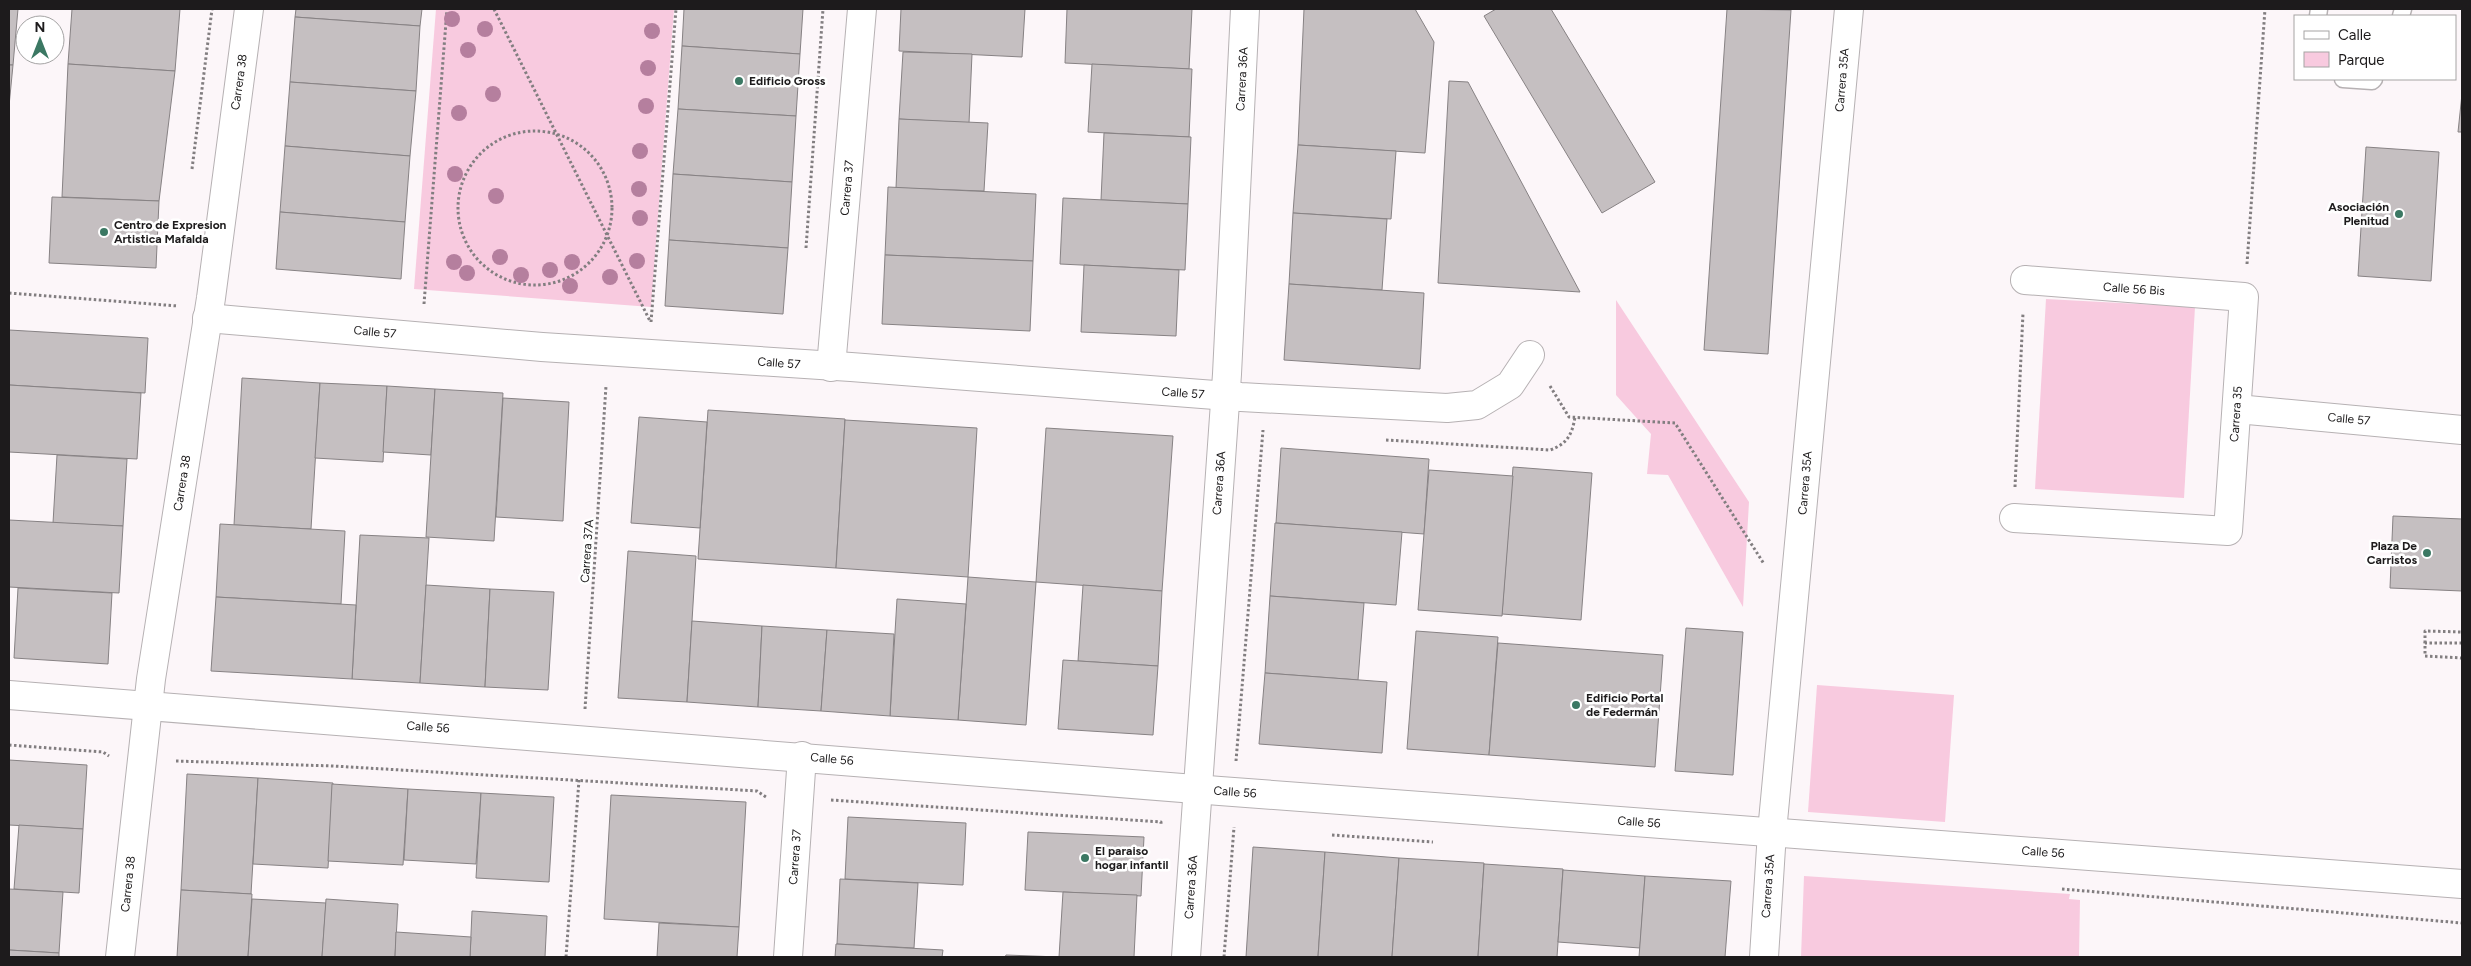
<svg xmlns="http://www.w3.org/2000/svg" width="2471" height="966" viewBox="0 0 2471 966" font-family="Figtree,sans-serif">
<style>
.green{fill:#f8cadf}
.building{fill:#c5bfc1;stroke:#878284}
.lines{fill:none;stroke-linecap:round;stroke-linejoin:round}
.lane-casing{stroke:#b6b1b3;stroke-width:19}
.street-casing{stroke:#b6b1b3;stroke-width:30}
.path{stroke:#827e80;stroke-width:3;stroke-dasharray:2.5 2.5;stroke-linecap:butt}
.lane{stroke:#fff;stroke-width:16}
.street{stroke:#fff;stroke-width:28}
.tree{fill:#b57f9e}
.poi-dot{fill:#3b7863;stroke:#fff;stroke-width:2}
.labels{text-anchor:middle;stroke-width:5;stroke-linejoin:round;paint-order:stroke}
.street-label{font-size:12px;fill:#1d1b1c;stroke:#fff}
.poi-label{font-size:12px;font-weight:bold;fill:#1d1b1c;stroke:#fff;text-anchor:start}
</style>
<rect width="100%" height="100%" fill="#fcf6f9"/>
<g class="green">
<path d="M436,9h238l-23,298 -237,-18z"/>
<path d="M2046,299l149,8 -11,191 -149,-9z"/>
<path d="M1616,300l133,202 -6,105 -75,-132 -21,-1 4,-40 -35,-39z"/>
<path d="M1817,685l137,10 -9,127 -137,-10z"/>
<path d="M1804,876l266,18 -1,5 11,1 -1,57h-278z"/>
</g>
<g class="building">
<path d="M9,9h9l-5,56h-4z"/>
<path d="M72,9h108l-5,62 -107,-7z"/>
<path d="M296,9h126l-2,17 -125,-9z"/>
<path d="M684,9h119l-3,45 -118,-8z"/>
<path d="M901,9h124l-3,48 -123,-6z"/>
<path d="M1067,9h125l-3,60 -124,-6z"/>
<path d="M1304,9h111l19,33 -9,111 -127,-8z"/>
<path d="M1496,9h55l104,173 -53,31 -118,-197z"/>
<path d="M1727,9l64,1 -23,344 -64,-4z"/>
<path d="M295,17l125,9 -4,65 -126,-9z"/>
<path d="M682,46l118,8 -4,62 -118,-7z"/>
<path d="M903,52l69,2 -3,69 -70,-4z"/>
<path d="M68,64l107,7 -16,130 -97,-4z"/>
<path d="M1092,64l100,5 -3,68 -101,-5z"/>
<path d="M9,65h4l-4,41z"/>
<path d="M1449,81l19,1 112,210 -142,-9z"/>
<path d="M290,82l126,9 -6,65 -125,-10z"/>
<path d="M2462,94v38h-4z"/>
<path d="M678,109l118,7 -4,66 -119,-8z"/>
<path d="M899,119l89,4 -4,68 -88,-3z"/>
<path d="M1104,133l87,4 -3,67 -87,-4z"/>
<path d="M1298,145l98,6 -5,68 -98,-6z"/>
<path d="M285,146l125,10 -5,66 -125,-10z"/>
<path d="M2366,147l73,5 -8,129 -73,-5z"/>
<path d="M673,174l119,8 -4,66 -119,-8z"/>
<path d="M888,187l148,7 -3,67 -148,-6z"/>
<path d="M52,197l107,4 -3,67 -107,-5z"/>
<path d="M1063,198l125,6 -3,66 -125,-6z"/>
<path d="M280,212l125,10 -4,57 -125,-10z"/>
<path d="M1293,213l94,6 -5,71 -93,-6z"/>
<path d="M669,240l119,8 -5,66 -118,-8z"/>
<path d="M885,255l148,6 -3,70 -148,-7z"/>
<path d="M1084,265l95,5 -3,66 -95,-4z"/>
<path d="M1289,284l135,9 -4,76 -136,-9z"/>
<path d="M9,330l139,8 -3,55 -136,-8z"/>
<path d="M242,378l78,5 -9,146 -77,-4z"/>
<path d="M320,383l67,3 -4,76 -68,-4z"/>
<path d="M9,385l132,8 -4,66 -128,-7z"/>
<path d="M387,386l48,3 -4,66 -48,-3z"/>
<path d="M435,389l68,4 -9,148 -68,-4z"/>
<path d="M503,398l66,4 -6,119 -67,-4z"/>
<path d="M708,410l137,9 -9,149 -138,-9z"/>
<path d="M639,417l68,5 -7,106 -69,-5z"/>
<path d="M845,420l132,8 -9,149 -132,-9z"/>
<path d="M1046,428l127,8 -11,155 -126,-9z"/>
<path d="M1281,448l148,11 -5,75 -148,-11z"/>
<path d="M57,455l70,4 -4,67 -70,-3z"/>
<path d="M1513,467l79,6 -11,147 -79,-6z"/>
<path d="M1429,470l84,6 -11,140 -84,-6z"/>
<path d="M2393,516l69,3v72l-72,-3z"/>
<path d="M9,520l114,6 -4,67 -110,-6z"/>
<path d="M1275,523l127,9 -6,73 -126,-9z"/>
<path d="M220,524l125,7 -4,73 -125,-7z"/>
<path d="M360,535l69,3 -9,145 -68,-4z"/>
<path d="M628,551l68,5 -9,146 -69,-4z"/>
<path d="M968,577l68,5 -10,143 -68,-5z"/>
<path d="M426,585l64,4 -5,98 -65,-4z"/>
<path d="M1083,585l79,6 -4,75 -80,-5z"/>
<path d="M18,588l94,5 -4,71 -94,-6z"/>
<path d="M490,589l64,3 -6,98 -63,-3z"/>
<path d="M1270,596l94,7 -6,77 -93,-7z"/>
<path d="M216,597l140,8 -4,74 -141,-8z"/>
<path d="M897,599l69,5 -8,116 -68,-4z"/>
<path d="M692,621l70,5 -4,81 -71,-5z"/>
<path d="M762,626l65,4 -6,81 -63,-4z"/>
<path d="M1686,628l57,4 -10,143 -58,-4z"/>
<path d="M827,630l67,4 -4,82 -69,-5z"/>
<path d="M1416,631l82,6 -9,118 -82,-6z"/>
<path d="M1498,643l165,12 -8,112 -166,-12z"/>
<path d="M1063,660l95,6 -5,69 -95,-6z"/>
<path d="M1265,673l122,9 -5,71 -123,-9z"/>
<path d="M9,760l78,5 -4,64 -74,-4z"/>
<path d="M187,774l71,4 -7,116 -70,-4z"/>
<path d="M258,778l75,5 -5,85 -75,-4z"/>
<path d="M332,784l76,5 -5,76 -75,-4z"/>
<path d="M408,789l73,4 -5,71 -72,-4z"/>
<path d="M481,793l73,4 -5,85 -73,-4z"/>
<path d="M611,795l135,7 -7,125 -135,-8z"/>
<path d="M848,817l118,6 -3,62 -118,-6z"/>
<path d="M19,825l64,4 -4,64 -65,-4z"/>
<path d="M1028,832l116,5 -3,59 -116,-6z"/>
<path d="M1253,847l72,5 -7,105h-72z"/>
<path d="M1325,852l74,6 -7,99h-74z"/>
<path d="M1399,858l85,5 -6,94h-86z"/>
<path d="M1484,864l79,5 -6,88h-79z"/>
<path d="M1563,870l82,6 -5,72 -82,-6z"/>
<path d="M1645,876l86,5 -6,76h-86z"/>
<path d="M840,879l78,4 -4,65 -77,-4z"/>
<path d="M9,889l54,3 -4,61 -50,-3z"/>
<path d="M181,890l71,4 -4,63h-71z"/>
<path d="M1063,892l74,3 -3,62h-75z"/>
<path d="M252,899l74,4 -4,54h-74z"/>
<path d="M326,899l72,5 -3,53h-73z"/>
<path d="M472,911l75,5 -2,41h-75z"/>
<path d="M659,923l80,4 -2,30h-80z"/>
<path d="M396,932l75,5 -1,20h-75z"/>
<path d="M836,944l107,6 -1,7h-107z"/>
<path d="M9,950l50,3v4h-50z"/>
<path d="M1006,955l53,2h6h-60z"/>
</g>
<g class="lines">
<g class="lane-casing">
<g id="lane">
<path d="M2318,16l1,-7"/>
<path d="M2401,16l2,-7"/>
<path d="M2343,79l29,2 2,-2"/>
</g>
</g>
<g class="street-casing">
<g id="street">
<path d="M207,318l335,29 309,20 390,30 206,11 30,-3 33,-20 20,-30"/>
<path d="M831,367l31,-358"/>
<path d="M2237,409l225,21"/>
<path d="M2014,518l214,13 16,-234 -219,-17"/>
<path d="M9,695l1211,96 1242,93"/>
<path d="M120,957l31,-278 60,-381 38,-289"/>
<path d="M788,957l14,-201"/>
<path d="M1186,957l41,-583 18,-365"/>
<path d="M1764,957l8,-125 77,-823"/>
</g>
</g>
<g class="path">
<path d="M494,9l156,312"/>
<circle cx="535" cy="208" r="77"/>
<path d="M192,169l20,-160"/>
<path d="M806,248l17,-239"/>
<path d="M2247,264l18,-255"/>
<path d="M9,293l169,13"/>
<path d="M424,304l23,-295"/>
<path d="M651,322l25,-313"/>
<path d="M1550,386l19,31 106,6 89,141"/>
<path d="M1386,440l164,10c17,-6 22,-15 25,-33"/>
<path d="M2015,487l8,-174"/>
<path d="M2425,643v-12l37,1"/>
<path d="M2462,643h-37v13l37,2"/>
<path d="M585,709l21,-323"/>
<path d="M9,745l94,7 6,4"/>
<path d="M176,761l157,5 424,25 9,6"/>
<path d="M1236,761l27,-331"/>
<path d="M831,800l330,22v2"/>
<path d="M1332,835l101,7"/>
<path d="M2062,889l400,34"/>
<path d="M566,957l13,-177"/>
<path d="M1224,957l10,-130"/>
</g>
<use href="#lane" class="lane"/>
<use href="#street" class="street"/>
</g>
<g class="tree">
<circle cx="452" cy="19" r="8"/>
<circle cx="485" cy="29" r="8"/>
<circle cx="652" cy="31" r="8"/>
<circle cx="468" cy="50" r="8"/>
<circle cx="648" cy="68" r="8"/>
<circle cx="493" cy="94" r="8"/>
<circle cx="646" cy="106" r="8"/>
<circle cx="459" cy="113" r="8"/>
<circle cx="640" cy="151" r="8"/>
<circle cx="455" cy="174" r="8"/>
<circle cx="639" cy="189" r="8"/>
<circle cx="496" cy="196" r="8"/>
<circle cx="640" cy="218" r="8"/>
<circle cx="500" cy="257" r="8"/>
<circle cx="637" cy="261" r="8"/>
<circle cx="454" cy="262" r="8"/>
<circle cx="572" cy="262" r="8"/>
<circle cx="550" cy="270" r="8"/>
<circle cx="467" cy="273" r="8"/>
<circle cx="521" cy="275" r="8"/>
<circle cx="610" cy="277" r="8"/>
<circle cx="570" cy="286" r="8"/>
</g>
<g class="poi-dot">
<circle cx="739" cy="81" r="5"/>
<circle cx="2399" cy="214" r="5"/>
<circle cx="104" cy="232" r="5"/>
<circle cx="2427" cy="553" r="5"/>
<circle cx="1576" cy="705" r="5"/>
<circle cx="1085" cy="858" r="5"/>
</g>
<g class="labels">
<g class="street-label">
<text transform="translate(1242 79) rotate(-87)" y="4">Carrera 36A</text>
<text transform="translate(1842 80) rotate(-85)" y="4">Carrera 35A</text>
<text transform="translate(239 82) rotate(-82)" y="4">Carrera 38</text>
<text transform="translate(847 188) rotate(-85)" y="4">Carrera 37</text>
<text transform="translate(2134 289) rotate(4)" y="4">Calle 56 Bis</text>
<text transform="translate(375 332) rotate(5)" y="4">Calle 57</text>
<text transform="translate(779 363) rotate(4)" y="4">Calle 57</text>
<text transform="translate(1183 393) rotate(4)" y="4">Calle 57</text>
<text transform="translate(2236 414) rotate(-86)" y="4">Carrera 35</text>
<text transform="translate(2349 419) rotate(5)" y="4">Calle 57</text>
<text transform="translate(182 483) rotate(-81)" y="4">Carrera 38</text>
<text transform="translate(1219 483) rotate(-86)" y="4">Carrera 36A</text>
<text transform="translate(1805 483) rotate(-85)" y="4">Carrera 35A</text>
<text transform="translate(587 551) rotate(-86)" y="4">Carrera 37A</text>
<text transform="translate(428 727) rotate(4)" y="4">Calle 56</text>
<text transform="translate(832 759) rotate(5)" y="4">Calle 56</text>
<text transform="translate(1235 792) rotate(4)" y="4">Calle 56</text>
<text transform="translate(1639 822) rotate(4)" y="4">Calle 56</text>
<text transform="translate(2043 852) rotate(4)" y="4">Calle 56</text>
<text transform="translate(795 857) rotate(-86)" y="4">Carrera 37</text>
<text transform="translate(128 884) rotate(-84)" y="4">Carrera 38</text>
<text transform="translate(1768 886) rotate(-86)" y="4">Carrera 35A</text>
<text transform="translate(1191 887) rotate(-86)" y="4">Carrera 36A</text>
</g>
<g class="poi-label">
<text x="749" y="85">Edificio Gross</text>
<text x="2389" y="211" text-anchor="end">Asociación<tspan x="2389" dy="14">Plenitud</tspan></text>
<text x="114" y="229">Centro de Expresion<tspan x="114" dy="14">Artistica Mafalda</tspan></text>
<text x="2417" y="550" text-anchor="end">Plaza De<tspan x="2417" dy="14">Carristos</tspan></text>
<text x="1586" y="702">Edificio Portal<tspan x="1586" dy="14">de Federmán</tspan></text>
<text x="1095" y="855">El paraiso<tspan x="1095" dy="14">hogar infantil</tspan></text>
</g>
</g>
<rect width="2471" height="966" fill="none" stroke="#1d1b1c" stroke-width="20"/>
<rect x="2294" y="15" width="162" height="65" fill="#ffffff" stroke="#a5a4a4"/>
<rect x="2304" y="31" width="25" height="8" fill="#ffffff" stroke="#a5a4a4"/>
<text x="2338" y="40" font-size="15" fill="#1d1b1c">Calle</text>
<rect x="2304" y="52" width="25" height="15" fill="#f8cadf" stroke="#a5a4a4"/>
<text x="2338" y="65" font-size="15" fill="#1d1b1c">Parque</text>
<g transform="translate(40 40)"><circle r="24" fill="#ffffff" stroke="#a5a4a4"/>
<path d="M0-4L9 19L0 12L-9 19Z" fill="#3b7863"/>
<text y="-8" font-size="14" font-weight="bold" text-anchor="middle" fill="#1d1b1c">N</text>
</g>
</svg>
